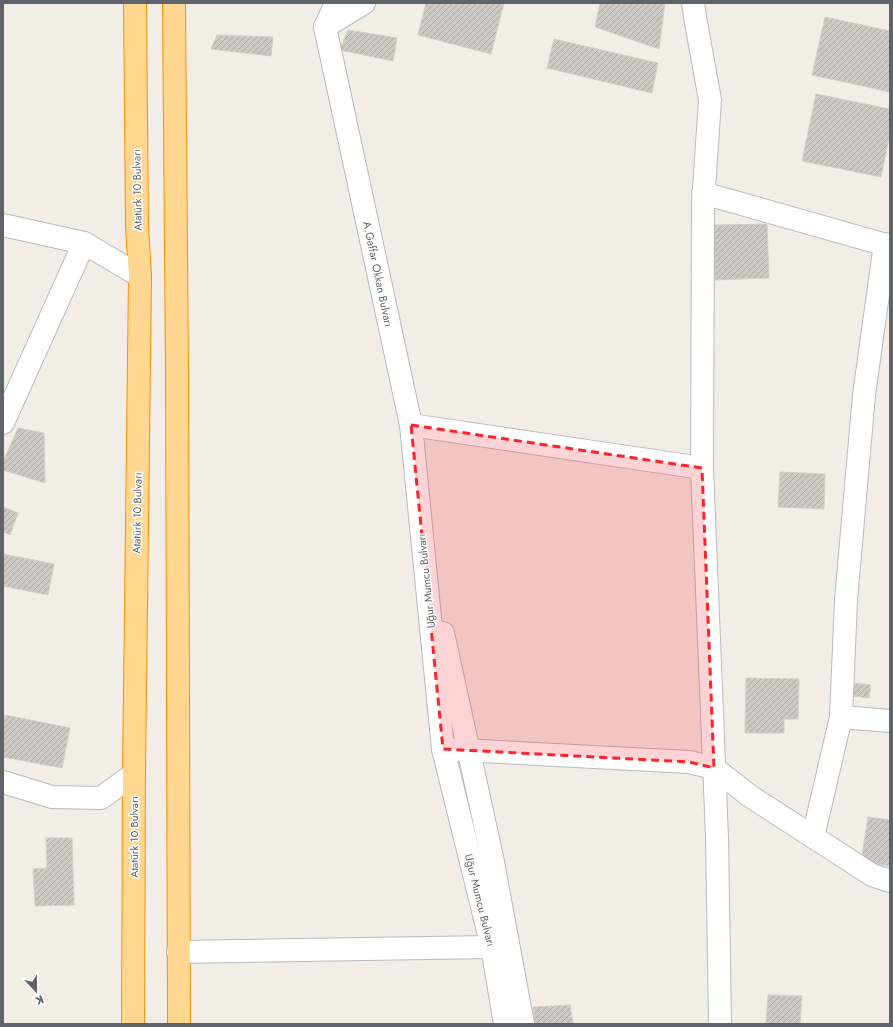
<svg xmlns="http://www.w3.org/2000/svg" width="893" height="1027" viewBox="0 0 893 1027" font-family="Jost,sans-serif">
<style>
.building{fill:url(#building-hatch);stroke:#d7cfc4}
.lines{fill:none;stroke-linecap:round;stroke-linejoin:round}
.street-casing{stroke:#b7bbbf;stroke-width:24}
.secondary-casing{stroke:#b5bbc0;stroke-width:24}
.highway-casing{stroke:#f99000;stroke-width:24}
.street{stroke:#fff;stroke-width:22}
.secondary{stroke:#fff;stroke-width:22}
.highway{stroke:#ffd791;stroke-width:22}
.marked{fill:#fb242b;fill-opacity:0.2;stroke:#fb242b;stroke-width:3;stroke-dasharray:8 5;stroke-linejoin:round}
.labels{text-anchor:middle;stroke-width:3;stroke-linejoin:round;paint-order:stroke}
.street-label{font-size:11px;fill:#5e6469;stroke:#fff}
</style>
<defs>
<pattern id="building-hatch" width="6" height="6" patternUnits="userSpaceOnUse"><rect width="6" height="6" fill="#cdc9c4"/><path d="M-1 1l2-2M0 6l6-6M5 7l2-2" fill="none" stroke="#aaa7a3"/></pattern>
</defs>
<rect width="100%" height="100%" fill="#f2eee7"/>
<g class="building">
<path d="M426,3h78l-13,51 -73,-19z"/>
<path d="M600,3h65l-6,46 -64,-22z"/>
<path d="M825,17l65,14v61l-78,-17z"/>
<path d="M348,30l49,8 -4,23 -53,-11z"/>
<path d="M217,35l56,2 -2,19 -60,-7z"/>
<path d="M554,39l104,24 -6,30 -105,-25z"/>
<path d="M816,94l74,15v24l-9,44 -79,-16z"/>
<path d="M767,224l2,54 -54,2 -1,-55z"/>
<path d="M18,428l26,5 1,50 -42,-13v-8z"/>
<path d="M780,472l45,2 -1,35 -46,-2z"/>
<path d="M3,507l15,6 -8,22 -7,-3z"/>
<path d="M3,554l51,10 -6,31 -45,-9z"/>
<path d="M746,678l53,1 -1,40h-14v14h-39z"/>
<path d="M855,683l16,2 -2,13 -16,-2z"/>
<path d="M5,715l65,13 -8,40 -59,-11v-30z"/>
<path d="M868,817l22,3v46l-29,-4z"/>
<path d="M46,838h26l2,67 -39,1 -2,-37 14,-1z"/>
<path d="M768,995l34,1 -2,28h-34z"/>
<path d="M570,1005l3,19h-38l-2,-17z"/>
</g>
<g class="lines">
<g class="street-casing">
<g id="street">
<path d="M693,3l2,14 15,83 -7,103 -1,265 15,369 3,187"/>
<path d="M703,193l187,53"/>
<path d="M3,225l81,18 56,33"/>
<path d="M3,423l81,-180"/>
<path d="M411,425l291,43"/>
<path d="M841,717l49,4"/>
<path d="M443,749l246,13 25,6 36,28 122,79 18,6"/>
<path d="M3,782l49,15 49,1 33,-24"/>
<path d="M813,837l28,-120 5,-117 18,-205 21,-151"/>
<path d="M178,952l314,-5"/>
</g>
</g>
<g class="secondary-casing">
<g id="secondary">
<path d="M336,3l-11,24 86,398 32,324 49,198 13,77"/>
<path d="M325,27l39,-24"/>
<path d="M443,633l49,224 31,167"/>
</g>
</g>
<g class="highway-casing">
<g id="highway">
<path d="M174,3l3,368 2,653"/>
<path d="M133,1024l1,-250 6,-498 -3,-50 -2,-223"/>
</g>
</g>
<use href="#street" class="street"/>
<use href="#secondary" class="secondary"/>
<use href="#highway" class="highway"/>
</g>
<path class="marked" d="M411,425l291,43 12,300 -25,-6 -246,-13z"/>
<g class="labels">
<g class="street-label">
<text transform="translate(137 190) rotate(-91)" y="4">Atatürk 10 Bulvarı</text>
<text transform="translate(378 274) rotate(78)" y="4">A.Gaffar Okkan Bulvarı</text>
<text transform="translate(137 513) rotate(-89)" y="4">Atatürk 10 Bulvarı</text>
<text transform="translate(426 581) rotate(-96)" y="4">Uğur Mumcu Bulvarı</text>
<text transform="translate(134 837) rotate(-90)" y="4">Atatürk 10 Bulvarı</text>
<text transform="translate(480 900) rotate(76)" y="4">Uğur Mumcu Bulvarı</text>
</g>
</g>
<rect width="893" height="1027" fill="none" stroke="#5e6469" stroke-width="8"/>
<g transform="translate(36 991) rotate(158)" stroke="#ffffff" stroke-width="3" paint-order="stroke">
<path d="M0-3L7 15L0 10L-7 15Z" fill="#5e6469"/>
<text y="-6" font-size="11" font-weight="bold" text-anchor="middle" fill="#5e6469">K</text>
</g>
</svg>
